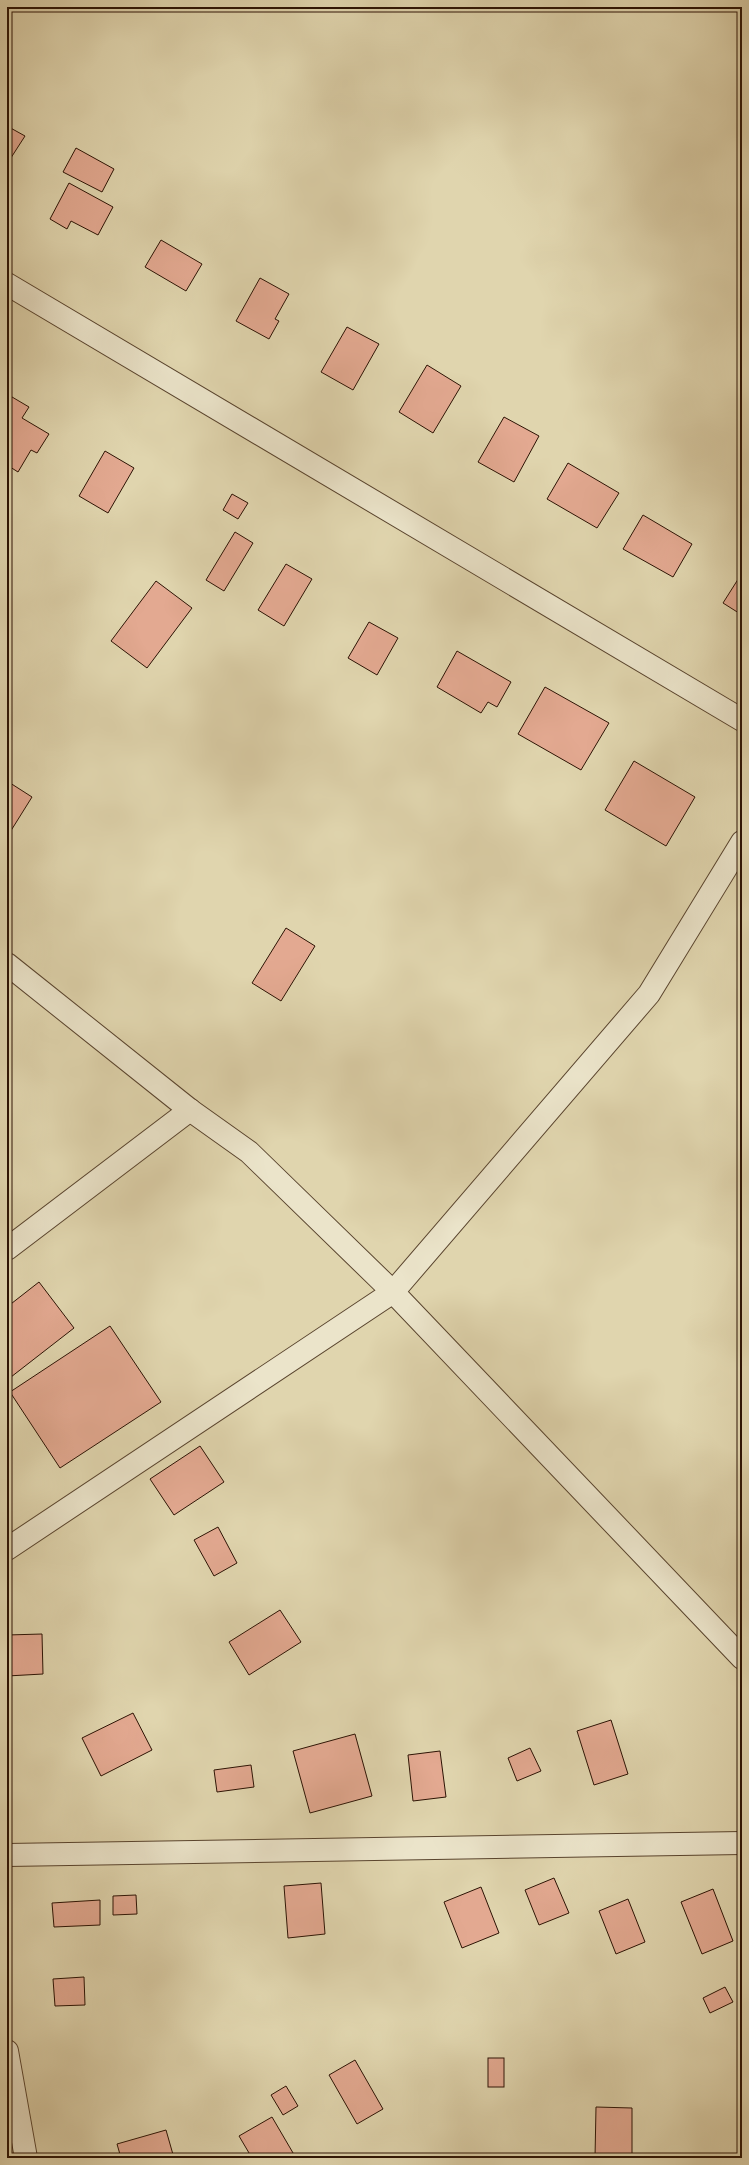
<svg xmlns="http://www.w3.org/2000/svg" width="749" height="2165" viewBox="0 0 749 2165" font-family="'Old Standard TT',serif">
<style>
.building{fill:#e3a991;stroke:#2c1304}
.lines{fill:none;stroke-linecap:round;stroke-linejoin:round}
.minor-casing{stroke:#59442e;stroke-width:24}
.minor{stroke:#ebe4ca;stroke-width:22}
</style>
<rect width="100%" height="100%" fill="#e0d5ae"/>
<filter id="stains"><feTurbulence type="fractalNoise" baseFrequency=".005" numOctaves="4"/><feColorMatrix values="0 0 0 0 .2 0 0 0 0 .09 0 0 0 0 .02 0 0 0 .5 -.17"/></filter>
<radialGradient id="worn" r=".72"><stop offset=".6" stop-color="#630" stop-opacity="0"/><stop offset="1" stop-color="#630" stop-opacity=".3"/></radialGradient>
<g class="building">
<path d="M7,126l18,10 -18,28z"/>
<path d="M76,148l38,21 -12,23 -39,-20z"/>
<path d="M69,183l44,24 -15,28 -27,-14 -4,8 -17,-10z"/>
<path d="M161,240l41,24 -16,27 -41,-24z"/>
<path d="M260,278l29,16 -14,25 4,2 -10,18 -33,-18z"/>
<path d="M347,327l32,17 -26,46 -32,-18z"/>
<path d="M427,365l34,21 -28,47 -34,-21z"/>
<path d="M7,394l22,13 -7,11 27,16 -12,19 -6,-3 -13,22 -11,-7z"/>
<path d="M504,417l35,19 -25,46 -36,-20z"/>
<path d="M105,451l29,17 -26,45 -29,-17z"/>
<path d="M568,463l51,30 -22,35 -50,-29z"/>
<path d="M232,494l16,9 -10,16 -15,-9z"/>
<path d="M643,515l49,29 -19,33 -50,-28z"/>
<path d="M235,532l18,11 -29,48 -18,-11z"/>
<path d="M286,564l26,15 -28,47 -26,-16z"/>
<path d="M742,573v42l-19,-12z"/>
<path d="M156,581l36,27 -45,60 -36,-27z"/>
<path d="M369,622l29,16 -21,37 -29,-17z"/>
<path d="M457,651l54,31 -14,25 -9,-5 -7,11 -44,-26z"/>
<path d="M545,687l64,36 -28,47 -63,-36z"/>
<path d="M634,761l61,36 -29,49 -61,-36z"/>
<path d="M7,781l25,16 -25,40z"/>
<path d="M286,928l29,18 -34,55 -29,-18z"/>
<path d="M39,1282l35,46 -63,49 -4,-5v-65z"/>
<path d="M110,1326l51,76 -101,66 -50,-76z"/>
<path d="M200,1446l24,36 -50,33 -24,-36z"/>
<path d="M218,1527l19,36 -23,13 -20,-36z"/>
<path d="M280,1610l21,32 -52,33 -20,-33z"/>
<path d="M42,1634l1,40 -36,2v-41z"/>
<path d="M133,1713l19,37 -51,26 -19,-38z"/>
<path d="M611,1720l17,54 -34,11 -17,-54z"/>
<path d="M355,1734l17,62 -62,17 -17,-62z"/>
<path d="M530,1748l11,23 -24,10 -9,-23z"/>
<path d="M440,1751l6,46 -33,4 -5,-46z"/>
<path d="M251,1765l3,22 -37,5 -3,-22z"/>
<path d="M554,1878l15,35 -30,12 -14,-35z"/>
<path d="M321,1883l4,51 -37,4 -4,-52z"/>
<path d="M481,1887l18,46 -37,15 -18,-46z"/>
<path d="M713,1889l20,52 -31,13 -21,-52z"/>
<path d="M136,1895l1,19 -24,1v-19z"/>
<path d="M628,1899l17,43 -29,12 -17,-43z"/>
<path d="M100,1900v25l-46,2 -2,-24z"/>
<path d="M84,1977l1,28 -30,1 -2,-27z"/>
<path d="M725,1987l8,15 -23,11 -7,-15z"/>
<rect x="488" y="2058" width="16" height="29"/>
<path d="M355,2060l28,49 -26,15 -28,-49z"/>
<path d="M286,2086l12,20 -15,9 -12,-20z"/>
<path d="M596,2107l36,1v50h-37z"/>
<path d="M272,2117l24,41h-44l-13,-22z"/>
<path d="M166,2130l8,28h-53l-4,-14z"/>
</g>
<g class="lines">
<g class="minor-casing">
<g id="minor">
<path d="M7,284l735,436"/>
<path d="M7,964l183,146 59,42 144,140 349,366"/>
<path d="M7,1249l183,-139"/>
<path d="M7,1549l386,-257 256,-298 93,-152"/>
<path d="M7,1855l735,-12"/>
<path d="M7,2051l19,107"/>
</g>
</g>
<use href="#minor" class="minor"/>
</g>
<rect width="749" height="2165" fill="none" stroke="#e0d5ae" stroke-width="24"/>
<rect x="8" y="8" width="733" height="2149" fill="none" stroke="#2c1304" stroke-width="2"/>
<rect x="12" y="12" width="725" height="2141" fill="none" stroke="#2c1304"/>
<rect width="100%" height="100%" filter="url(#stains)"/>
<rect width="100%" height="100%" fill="url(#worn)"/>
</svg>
